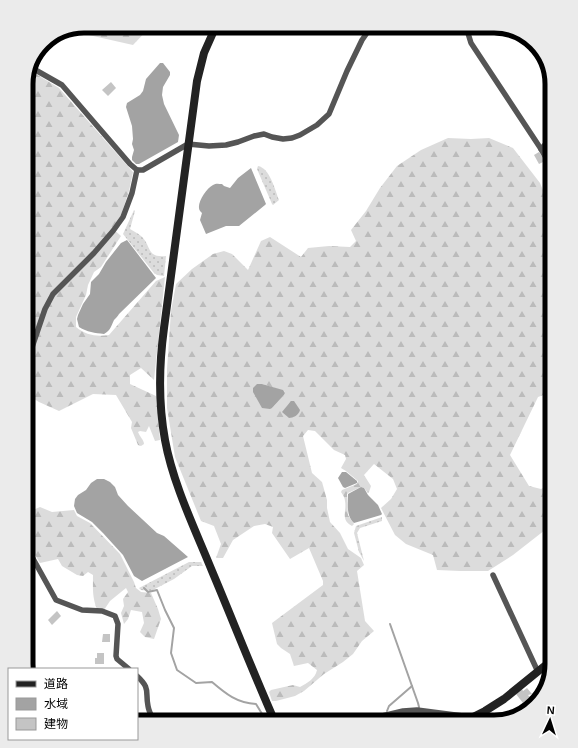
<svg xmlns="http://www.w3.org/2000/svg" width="578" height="748" viewBox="0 0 578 748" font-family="Arial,'Noto Sans JP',sans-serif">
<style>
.green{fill:url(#green-dots)}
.forest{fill:url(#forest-firs);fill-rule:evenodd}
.water{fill:#a3a3a3}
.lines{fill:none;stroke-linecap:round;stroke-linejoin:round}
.stream{stroke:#a3a3a3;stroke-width:2}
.building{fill:#c4c4c4}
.street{stroke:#555;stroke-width:5.5}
.secondary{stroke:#222;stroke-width:8}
.rim{fill:none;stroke:#000;stroke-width:5}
</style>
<defs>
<pattern id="green-dots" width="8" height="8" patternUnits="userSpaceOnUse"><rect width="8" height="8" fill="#dcdcdc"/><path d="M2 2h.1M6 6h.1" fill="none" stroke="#bbb" stroke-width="1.8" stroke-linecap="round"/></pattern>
<pattern id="forest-firs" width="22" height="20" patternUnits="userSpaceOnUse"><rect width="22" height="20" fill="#dcdcdc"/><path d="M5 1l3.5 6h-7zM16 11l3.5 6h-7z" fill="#bbb"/></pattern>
</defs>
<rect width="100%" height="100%" fill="#fff"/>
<g class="green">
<path d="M258,166c12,2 17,24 21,34l-6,5 -1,-1 -15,-35z"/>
<path d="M134,210l1,1 -5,18c3,2 8,4 11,7 11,10 5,22 25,20l-2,20 -7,-1 -3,-2 -31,-39z"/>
<path d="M382,517v4l-22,7 -3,5 7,28 -5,-9 -5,-19 2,-7z"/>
<path d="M189,562h12l2,4h-11l-18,13 -23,12 -10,-1 -2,-2z"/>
</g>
<g class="forest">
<path d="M84,26h67l-18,19 -62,-14z"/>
<path d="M31,71l28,17 74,84 -4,19 -8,24 -9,13 9,8 -20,31 -7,5 -6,13 -2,10 -10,22v10c10,8 20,10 33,8l47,-54 9,-4 -11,103 -13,-12 -11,7v9l26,12 4,44 -5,1 -6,-15 -3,6 -6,-1 -2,1c2,5 6,8 6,12l-3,2 -3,-1 -7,-17 1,-6 -16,-27 -23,-1 -34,17 -20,-9 -13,-8v-314z"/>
<path d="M448,138l23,1 18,-1 24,10 27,35 7,17 5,3v189l-14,5 -28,58 19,31 12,3 11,-6v39l-7,8 -32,25 -25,16h-28l-23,-1 -4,-15 -27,-11 -11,-9 -14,-27 10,-9 6,-10 -4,-10 -19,-15 -10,11 7,11 -2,6 -1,1 -4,-5 -3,-1 -13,6 -1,1 1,21 6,9 -2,2c-12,-6 -5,-15 -7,-25 0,-3 -2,-6 -4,-9l1,-2 15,-6 1,-3 -12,-10 -5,-3 5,-9 -1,-4 -11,-5 -19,-19 -7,-1 -5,6 9,37 10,9 5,18v8l3,14 10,11 8,16 13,9 3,7 -7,6 8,50 9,10 -12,10 -9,13 -10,8 -19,12 -20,17 -9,5 -19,5h-4l-3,-9 2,-2 22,-5 7,2c7,-4 15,-8 17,-17l-9,-7 -14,3 -4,-12 -9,-6 -4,-4 -5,-21 51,-38v-4l-14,-33 -19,11 -18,-26 1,-6 -8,-3 -11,2 -21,14 -10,18h-7l5,-14 -7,-18 -13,-5 -26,-64 -8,-49v-39l4,-58 5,-27 16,-15 21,-15 11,-3 8,3 16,16 13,-29 9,-4 31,20 7,-9 21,-2 21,1 6,-6 -5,-11 15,-19 14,-23 17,-22 24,-16zM262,384l22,7 1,2 -1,2 -12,13h-2z"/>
<path d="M40,507l12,5 22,-2 3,6 13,7 30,31 14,28 2,6 5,4 10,1 7,16 3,10 -7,20 -9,-2 -5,-5 4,-9 -2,-11 -11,-2 -3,9 -4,5 -3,-11 3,-7 -1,-7 5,-7 -2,-4 -16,13 -6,9 -7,-1c-5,-12 -4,-22 -4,-34l-5,-3 -5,4 -6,-1 -15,-9 -4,-7 -18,4 -11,-18 -3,-3v-31l7,-1z"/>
</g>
<g class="water">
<path d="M160,63h3l7,9v3l-7,12 -1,8 2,9 15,31 -1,7 -39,22h-3l-4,-4v-3l2,-7 -2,-6 1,-5 -1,-13 -6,-19 1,-4 13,-8 3,-4 3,-12z"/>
<path d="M251,168l15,36 -1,1 -26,21h-13l-20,8 -6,-14 2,-7c-2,-2 -3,-3 -3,-5 -1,-7 8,-20 14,-23 3,-2 6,-1 9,-1l2,2 6,2 8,-10z"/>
<path d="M127,240l29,38 -37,36c-1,2 -3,4 -5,6 -3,6 -3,10 -10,14 -9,-1 -17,-2 -25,-7l-2,-8 1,-4 5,-11 7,-10 1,-12 8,-8 7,-12 15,-19z"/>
<path d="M257,384h5l21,6 2,3 -1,2 -12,13 -2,1 -8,-1 -9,-16v-4z"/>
<path d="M291,401h3l6,9c-1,5 -7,8 -11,8l-7,-6z"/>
<path d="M342,472h4l11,9v2l-12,5 -2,-1 -5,-9z"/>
<path d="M97,479h7l6,3 5,5 3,8 10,11 29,27 7,3 24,21 -46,24 -8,-5 -11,-21 -20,-22 -11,-11 -15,-9 -3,-7 1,-7 3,-4 8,-5 5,-7z"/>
<path d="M361,487l3,1 4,7 10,10 4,9 -1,1 -27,8c-8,-7 -6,-19 -6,-29z"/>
</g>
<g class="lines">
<g class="stream">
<path d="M144,588l4,4 9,-2 8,20 9,18 -3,25 6,17 19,13 16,-1c14,12 25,21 44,22l11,18"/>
<path d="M390,624l28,79 1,4 -1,15"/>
<path d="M387,711l2,-5 23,-20"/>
<path d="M372,722l14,-4"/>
</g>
</g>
<g class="building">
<path d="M111,82l5,6 -8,8 -6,-6z"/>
<path d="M539,152l6,9 -6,3 -5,-9z"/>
<path d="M57,611l4,5 -9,9 -4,-5z"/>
<path d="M103,634h7v8h-8z"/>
<path d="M97,653h7v11h-9v-6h2z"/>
<path d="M527,688l5,6 -4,1 2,2 -7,6 -7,-9 6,-5 1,2z"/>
<path d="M407,717v5h-17v-3z"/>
</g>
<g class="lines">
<g class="street">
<path d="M465,26l2,4 4,13 70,106 11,19"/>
<path d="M32,68l30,17 68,79 7,6h6l45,-26 21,2 17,-1 12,-3 16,-6 10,-2 8,3 11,2 9,-1 8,-3 17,-10 12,-11 18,-43 15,-31 7,-10 6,-4"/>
<path d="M541,149l11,-12"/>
<path d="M26,362l3,-6 16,-47 8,-15 41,-41 19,-22 10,-14 9,-24 5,-23"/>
<path d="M26,546l30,54 26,10 20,1 13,5 3,8 -2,32 1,3 12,10"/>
<path d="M493,575l45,97"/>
<path d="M137,676c14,13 8,15 11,30 1,6 4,11 6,16"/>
<path d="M357,722l46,-11 14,-1 54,7"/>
</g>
<g class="secondary">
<path d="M216,26l-12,27 -7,28 -33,247c-5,37 -6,74 1,112 8,44 30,89 47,131 21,50 41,101 63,151"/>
<path d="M463,722l22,-11 19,-12 48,-39"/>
</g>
</g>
<path d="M0 0H578V748H0ZM84 33H494A51 51 0 0 1 545 84V664A51 51 0 0 1 494 715H84A51 51 0 0 1 33 664V84A51 51 0 0 1 84 33Z" fill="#ebebeb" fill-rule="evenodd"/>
<path class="rim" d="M84 33H494A51 51 0 0 1 545 84V664A51 51 0 0 1 494 715H84A51 51 0 0 1 33 664V84A51 51 0 0 1 84 33Z"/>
<rect x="8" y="668" width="130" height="72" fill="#ffffff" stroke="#999999"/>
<rect x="16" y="681" width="20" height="6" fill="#222222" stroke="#999999"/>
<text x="44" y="688" font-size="12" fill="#000000">道路</text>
<rect x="16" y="698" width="20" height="12" fill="#a3a3a3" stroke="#999999"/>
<text x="44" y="708" font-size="12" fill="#000000">水域</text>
<rect x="16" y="718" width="20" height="12" fill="#c4c4c4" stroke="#999999"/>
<text x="44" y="728" font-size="12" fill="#000000">建物</text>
<g transform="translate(550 720) rotate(4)" stroke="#ffffff" stroke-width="3" paint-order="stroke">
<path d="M0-3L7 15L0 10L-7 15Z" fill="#000000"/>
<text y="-6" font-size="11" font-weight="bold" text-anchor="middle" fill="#000000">N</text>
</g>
</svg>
